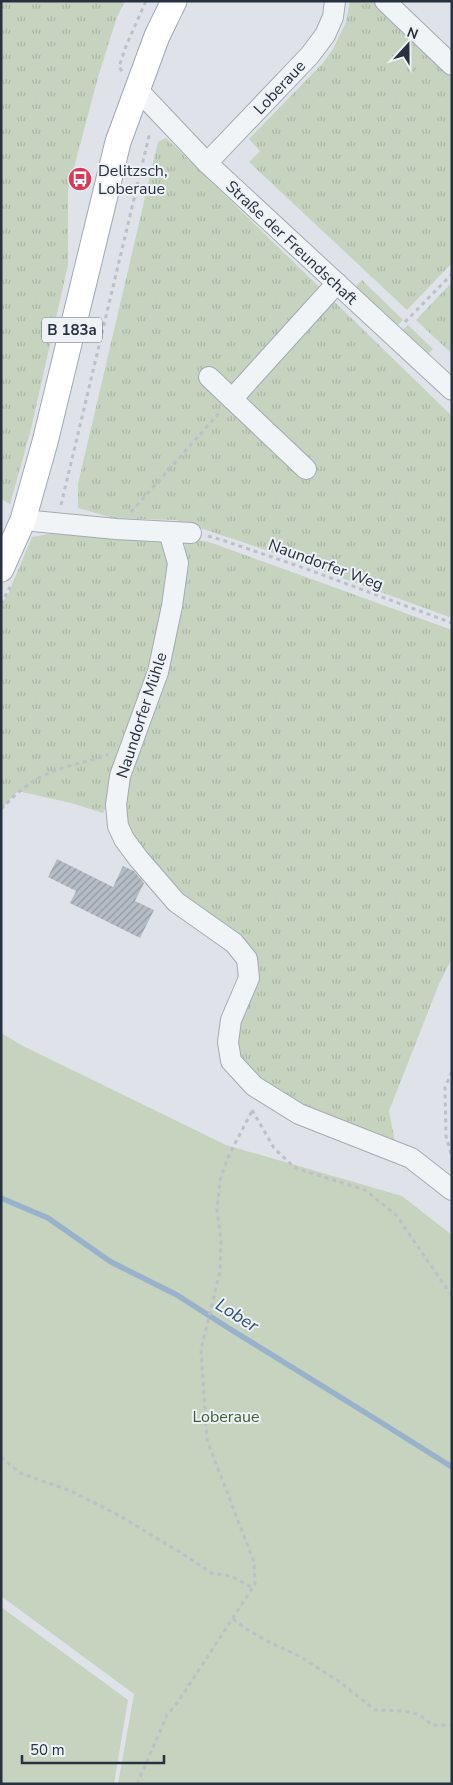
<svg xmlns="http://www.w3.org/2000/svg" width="453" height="1785" viewBox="0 0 453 1785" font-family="'Nunito Sans',sans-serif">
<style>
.grass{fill:url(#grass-tufts)}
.park{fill:#c5d3bf}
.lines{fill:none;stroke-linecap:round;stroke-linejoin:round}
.stream{stroke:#98b2cb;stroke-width:5.5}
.building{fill:url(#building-hatch)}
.minor-casing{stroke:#a4aab3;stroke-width:22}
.major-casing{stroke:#9da8b5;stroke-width:27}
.path{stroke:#bcc1c7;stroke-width:3;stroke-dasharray:4 4;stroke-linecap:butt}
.minor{stroke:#f1f4f7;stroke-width:20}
.major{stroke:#fff;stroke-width:25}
.labels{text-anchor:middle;stroke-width:4;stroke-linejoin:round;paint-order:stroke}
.shield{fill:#eef2f6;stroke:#636b77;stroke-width:1}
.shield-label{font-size:15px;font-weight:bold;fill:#273140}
.street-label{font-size:16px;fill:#273140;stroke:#eef2f6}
.poi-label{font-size:16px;fill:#273140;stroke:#eef2f6;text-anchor:start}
.park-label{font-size:16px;fill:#3d5d33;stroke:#eef2f6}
.water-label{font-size:18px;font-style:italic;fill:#2f5176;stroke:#eef2f6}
</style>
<defs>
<pattern id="grass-tufts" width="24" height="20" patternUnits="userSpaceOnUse" patternTransform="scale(1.25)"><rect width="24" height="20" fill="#c5d3bf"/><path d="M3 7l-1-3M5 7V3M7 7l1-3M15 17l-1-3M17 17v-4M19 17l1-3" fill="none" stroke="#a9b6a5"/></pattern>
<pattern id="building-hatch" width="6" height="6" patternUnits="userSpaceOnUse" patternTransform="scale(1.25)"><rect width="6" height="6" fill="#b6bcc6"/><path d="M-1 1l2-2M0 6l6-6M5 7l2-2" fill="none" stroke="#9499a2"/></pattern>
</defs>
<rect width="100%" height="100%" fill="#dfe3e9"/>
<g class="grass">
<path d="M1,1h124l-8,16 -19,60 -30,113v75l-38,168 -20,71 -9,-5z"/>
<path d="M350,1h31l71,69v193l-45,47 -158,-148 11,-11 -11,-12 74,-76 10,-14 13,-27z"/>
<path d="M166,138l286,278v202l-201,-73 -75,-25 -63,-2 -35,-10v-24l80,-342z"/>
<path d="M362,280l41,40 -8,8 -41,-40z"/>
<path d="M452,282v72l-36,-34z"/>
<path d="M408,325l25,24 -8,7 -25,-24z"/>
<path d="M116,529l53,3 15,45 1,-39 24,4 243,88v328l-13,26 -50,127 6,31 -97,-35 -43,-28 -21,-29 3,-31 17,-38 -126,-147 -8,-58 -17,37 -32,-10 -53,-12 -17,18v-205l7,-10 24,-57 22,-4z"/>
</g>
<g class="park">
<path d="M1,1033l22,13 203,99 176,51 50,39v549h-334l16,-90 -133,-98z"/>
<path d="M1,1607l127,93 -14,84h-113z"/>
</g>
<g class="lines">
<path class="stream" d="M1,1198l47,20 63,44 66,33 53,34 144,89 78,49"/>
</g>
<path class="building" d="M57,859l56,28 10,-21 11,5 10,12 -9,18 19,9 -14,28 -70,-35 6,-12 -28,-14z"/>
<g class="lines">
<g class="minor-casing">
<g id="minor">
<path d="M385,1l67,64"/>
<path d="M137,89l70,74 245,227"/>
<path d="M207,163l103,-108 15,-20 8,-18 2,-16"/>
<path d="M209,377l97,92"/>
<path d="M232,399l105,-116"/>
<path d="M23,520l93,9 75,4"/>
<path d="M169,532l9,31 -6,43 -14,66 -38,104 -4,29 2,21 6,13 14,19 38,44 58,41 13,16 2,19 -18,42 -3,22 3,19 23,25 45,28 112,44 41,32"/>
</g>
</g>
<g class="major-casing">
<path id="major" d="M1,569l22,-49 22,-78 73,-300 39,-106 17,-35"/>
</g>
<g class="path">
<path d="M122,71l-3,-4 7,-21 20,-45"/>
<path d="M405,322l47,-48"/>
<path d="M61,505l89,-373"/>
<path d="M131,512l89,-100"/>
<path d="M208,536l17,5 79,27 148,55"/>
<path d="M1,604l9,-17"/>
<path d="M1,809c11,-11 22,-22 36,-30 22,-13 48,-16 71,-24"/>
<path d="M452,1072l-7,15 1,49 6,21"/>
<path d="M252,1110l22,38 21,20 70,22 31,25 56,81"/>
<path d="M1,1457l19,16 51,18 49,25 63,38 28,19 20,3 22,12"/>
<path d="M233,1619l15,11 21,12 30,14 41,26 35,28 30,1 15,4 12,10h20"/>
<path d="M137,1784l30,-69 11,-13 77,-118 -1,-22 -47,-122 -6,-90 19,-79 1,-30 -4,-31 3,-30 8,-23 24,-46"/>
</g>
<use href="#minor" class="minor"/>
<use href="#major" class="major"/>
</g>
<defs>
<g id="bus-disc" transform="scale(1.25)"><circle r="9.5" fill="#d43d59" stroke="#eef2f6"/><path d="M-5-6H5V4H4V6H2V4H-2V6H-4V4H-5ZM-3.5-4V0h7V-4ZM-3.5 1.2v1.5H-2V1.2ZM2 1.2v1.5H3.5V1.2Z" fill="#fff"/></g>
</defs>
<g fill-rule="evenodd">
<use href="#bus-disc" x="80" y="179"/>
</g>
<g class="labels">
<rect class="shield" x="42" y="317.5" width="60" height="25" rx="4"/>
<g class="shield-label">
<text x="72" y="335">B 183a</text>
</g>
<g class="street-label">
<text transform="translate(279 87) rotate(-47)" y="6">Loberaue</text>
<text transform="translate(292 242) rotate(43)" y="6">Straße der Freundschaft</text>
<text transform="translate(326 564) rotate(20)" y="6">Naundorfer Weg</text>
<text transform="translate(141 715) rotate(-72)" y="6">Naundorfer Mühle</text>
</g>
<g class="poi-label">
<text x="98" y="176">Delitzsch,<tspan x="98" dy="18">Loberaue</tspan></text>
</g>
<g class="park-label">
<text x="226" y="1422">Loberaue</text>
</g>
<g class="water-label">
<text transform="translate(237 1315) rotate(32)" y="6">Lober</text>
</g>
</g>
<rect width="453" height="1785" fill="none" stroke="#273140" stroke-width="5"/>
<g transform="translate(408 45) rotate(21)" stroke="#eef2f6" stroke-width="4" paint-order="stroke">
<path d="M0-4L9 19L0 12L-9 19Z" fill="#273140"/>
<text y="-8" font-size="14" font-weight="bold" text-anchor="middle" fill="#273140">N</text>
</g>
<path d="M22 1755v8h142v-8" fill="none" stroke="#273140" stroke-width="2.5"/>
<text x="30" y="1755" font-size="15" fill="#273140" stroke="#eef2f6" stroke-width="4" paint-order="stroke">50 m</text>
</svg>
